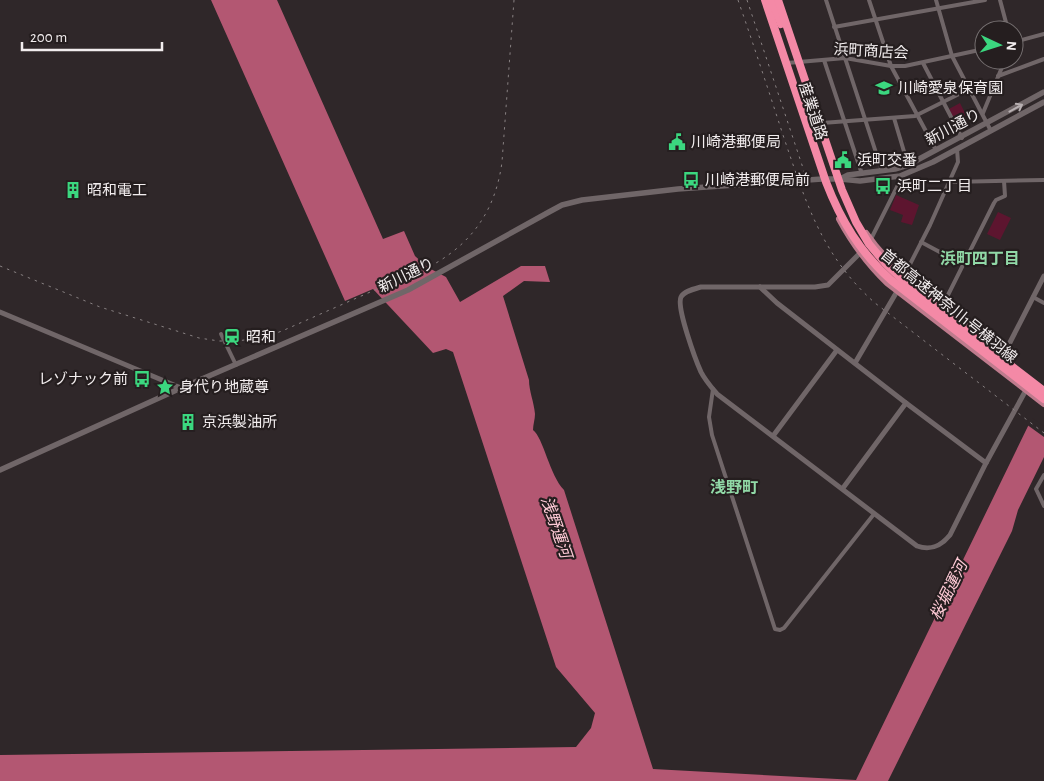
<svg xmlns="http://www.w3.org/2000/svg" width="1044" height="781" viewBox="0 0 1044 781" font-family="'Alegreya Sans','Noto Sans JP',sans-serif">
<style>
.green{fill:#5d152f}
.water{fill:#b35772}
.pier{fill:#2f2729}
.lines{fill:none;stroke-linecap:round;stroke-linejoin:round}
.minor{stroke:#706668;stroke-width:4}
.tertiary{stroke:#706668;stroke-width:5}
.secondary{stroke:#706668;stroke-width:5.5}
.primary{stroke:#bf7b8d;stroke-width:6}
.motorway{stroke:#f489a6;stroke-width:8}
.rail{stroke:#888182;stroke-width:1;stroke-dasharray:2.5 5;stroke-linecap:butt}
.oneway{stroke:#b8b0b2}
.labels{text-anchor:middle;stroke-width:4.5;stroke-linejoin:round;paint-order:stroke}
.street-label{font-size:15px;fill:#f2edee;stroke:#251e1f}
.poi-label{font-size:15px;fill:#f2edee;stroke:#251e1f;text-anchor:start}
.neighbourhood-label{font-size:16px;font-weight:bold;fill:#91d9a7;stroke:#251e1f}
.water-label{font-size:16px;font-style:italic;fill:#ffcbd7;stroke:#251e1f}
</style>
<rect width="100%" height="100%" fill="#2f2729"/>
<g class="green">
<path d="M960,103l6,12 -11,6 -6,-12z"/>
<path d="M896,195l23,10 -7,20 -11,-3 2,-7 -13,-5z"/>
<path d="M998,212l13,6 -11,22 -13,-6z"/>
</g>
<path class="water" d="M211,0h66l106,239 21,-8 11,25 12,11 19,10 14,25 61,-36h24l5,16 -26,-1 -21,15 26,84c0,11 5,22 6,34 0,5 -2,11 -2,16 10,7 17,46 31,60l89,279 203,11 175,-360 13,9v28l-26,53 -6,21 -124,250h-888v-26l576,-8 15,-19 4,-15 -39,-46 -103,-315 -7,-3 -13,4 -60,-64 -28,12z"/>
<path class="pier" d="M1029,418h3l12,8v11l-18,-13z"/>
<g class="lines">
<g class="minor">
<path d="M826,0l56,171"/>
<path d="M869,0l22,66 45,84"/>
<path d="M936,0l16,56 39,75"/>
<path d="M1000,0l8,30"/>
<path d="M834,27l151,-27"/>
<path d="M1014,42l30,-8"/>
<path d="M824,60l38,114"/>
<path d="M787,63l58,-5 46,8h14l79,-17"/>
<path d="M923,63l39,75"/>
<path d="M998,76l46,-17"/>
<path d="M983,113l22,-53"/>
<path d="M894,118l14,47"/>
<path d="M822,123l93,-7 54,-27"/>
<path d="M949,182l95,-2"/>
<path d="M871,239l28,-56 1,-7"/>
<path d="M921,242l43,23"/>
<path d="M904,276l26,-51 28,-63 -1,-13"/>
<path d="M1033,297l11,6"/>
<path d="M942,307l52,-104 2,-3 9,-4 -1,-15"/>
<path d="M221,334l15,31"/>
<path d="M713,389l-4,28 3,18 63,194 5,1 4,-2 90,-114"/>
<path d="M1044,475l-8,14 8,17"/>
</g>
<g class="tertiary">
<path d="M861,252l-33,33 -13,2h-114c-7,2 -17,4 -20,10 -5,10 15,64 20,75 4,8 11,16 16,22l200,152c14,5 24,0 33,-11l36,-72 40,-73"/>
<path d="M760,287l17,16 129,100 80,60"/>
<path d="M0,312l181,76"/>
<path d="M1003,356l41,-80"/>
<path d="M855,363l44,-75"/>
<path d="M773,436l64,-86"/>
<path d="M843,488l63,-85"/>
</g>
<g class="secondary">
<path d="M840,179l8,-4 47,-6 13,-4 136,-73"/>
<path d="M0,470l181,-82 227,-98 141,-78 13,-7 20,-5 96,-11 144,-10h18l20,2 40,-5 33,-14 111,-60"/>
</g>
<g class="primary">
<path d="M839,219c13,24 28,45 48,64l157,121"/>
<path d="M866,233c28,40 70,69 108,99"/>
</g>
<g class="motorway">
<path d="M765,0l61,182c15,39 34,70 65,98l153,119"/>
<path d="M772,0l9,24"/>
<path d="M778,0l64,190 14,32 13,22 16,19 29,28 130,100"/>
</g>
<g class="rail">
<path d="M738,0c16,46 31,92 46,138 22,65 38,118 91,165l169,130"/>
<path d="M747,0l60,180"/>
<path d="M0,266l100,41 99,31 20,3h17l26,-3 20,-7 154,-68c39,-23 60,-56 66,-101l12,-162"/>
</g>
</g>
<defs><path id="oneway-shaft" d="M-6 0H5M1.5-3L5.5 0L1.5 3" fill="none" stroke-width="1.6" stroke-linecap="round" stroke-linejoin="round" transform="scale(1.25)"/></defs>
<use class="oneway" href="#oneway-shaft" transform="translate(1016 108) rotate(-29)"/>
<defs>
<g id="school-bare" transform="scale(1.35)"><path d="M0-5L7-2L0 1L-7-2ZM-4 1L0 2.5L4 1V4Q0 6-4 4Z" fill="#3bd77f" stroke="#251e1f" stroke-width="2.5" paint-order="stroke"/></g>
<g id="civic-bare" transform="scale(1.35)"><path d="M-.6-6.5H3V-4.5H.6V-3L4-1V1h2V6H-6V1h2V-1L-.6-3ZM-1.2 2.5V6h2.4V2.5Z" fill="#3bd77f" stroke="#251e1f" stroke-width="2.5" paint-order="stroke"/></g>
<g id="bus-bare" transform="scale(1.35)"><path d="M-5-6H5V4H4V6H2V4H-2V6H-4V4H-5ZM-3.5-4V0h7V-4ZM-3.5 1.2v1.5H-2V1.2ZM2 1.2v1.5H3.5V1.2Z" fill="#3bd77f" stroke="#251e1f" stroke-width="2.5" paint-order="stroke"/></g>
<g id="building-bare" transform="scale(1.35)"><path d="M-4-6H4V6H1V3H-1V6H-4ZM-2.5-4.3h1.7v1.8h-1.7ZM.8-4.3h1.7v1.8H.8ZM-2.5-1h1.7V.8h-1.7ZM.8-1h1.7V.8H.8Z" fill="#3bd77f" stroke="#251e1f" stroke-width="2.5" paint-order="stroke"/></g>
<g id="station-bare" transform="scale(1.35)"><path d="M-3-6H3Q5-6 5-4V2Q5 4 3 4L4.5 6H3L1.5 4h-3L-3 6H-4.5L-3 4Q-5 4-5 2V-4Q-5-6-3-6ZM-3.5-4v3h7v-3ZM-3.5 1v1.5H-2V1ZM2 1v1.5H3.5V1Z" fill="#3bd77f" stroke="#251e1f" stroke-width="2.5" paint-order="stroke"/></g>
<g id="sight-bare" transform="scale(1.35)"><path d="M0-6L1.8-2.2L6-1.7L2.9 1.2L3.7 5.4L0 3.3L-3.7 5.4L-2.9 1.2L-6-1.7L-1.8-2.2Z" fill="#3bd77f" stroke="#251e1f" stroke-width="2.5" paint-order="stroke"/></g>
</defs>
<g fill-rule="evenodd">
<use href="#school-bare" x="884" y="88"/>
<use href="#civic-bare" x="677" y="142"/>
<use href="#civic-bare" x="843" y="160"/>
<use href="#bus-bare" x="691" y="180"/>
<use href="#bus-bare" x="883" y="186"/>
<use href="#building-bare" x="73" y="190"/>
<use href="#station-bare" x="232" y="337"/>
<use href="#bus-bare" x="142" y="379"/>
<use href="#sight-bare" x="165" y="387"/>
<use href="#building-bare" x="188" y="422"/>
</g>
<g class="labels">
<g class="street-label">
<text transform="translate(871 51) rotate(3)" y="5">浜町商店会</text>
<text transform="translate(813 111) rotate(72)" y="5">産業道路</text>
<text transform="translate(953 127) rotate(-28)" y="5">新川通り</text>
<text transform="translate(406 275) rotate(-26)" y="5">新川通り</text>
<text transform="translate(949 306) rotate(39)" y="5">首都高速神奈川1号横羽線</text>
</g>
<g class="poi-label">
<text x="898" y="93">川崎愛泉保育園</text>
<text x="691" y="147">川崎港郵便局</text>
<text x="857" y="165">浜町交番</text>
<text x="705" y="185">川崎港郵便局前</text>
<text x="897" y="191">浜町二丁目</text>
<text x="87" y="195">昭和電工</text>
<text x="246" y="342">昭和</text>
<text x="128" y="384" text-anchor="end">レゾナック前</text>
<text x="179" y="392">身代り地蔵尊</text>
<text x="202" y="427">京浜製油所</text>
</g>
<g class="neighbourhood-label">
<text x="980" y="264">浜町四丁目</text>
<text x="734" y="493">浅野町</text>
</g>
<g class="water-label">
<text transform="translate(557 527) rotate(71)" y="6">浅野運河</text>
<text transform="translate(948 590) rotate(-64)" y="6">桜堀運河</text>
</g>
</g>
<g transform="translate(999 45) rotate(94)"><circle r="24" fill="#251e1f" stroke="#777172"/>
<path d="M0-4L9 19L0 12L-9 19Z" fill="#3bd77f"/>
<text y="-8" font-size="14" font-weight="bold" text-anchor="middle" fill="#f2edee">N</text>
</g>
<path d="M22 42v8h140v-8" fill="none" stroke="#f2edee" stroke-width="2.5"/>
<text x="30" y="42" font-size="15" fill="#f2edee" stroke="#251e1f" stroke-width="4" paint-order="stroke">200 m</text>
</svg>
